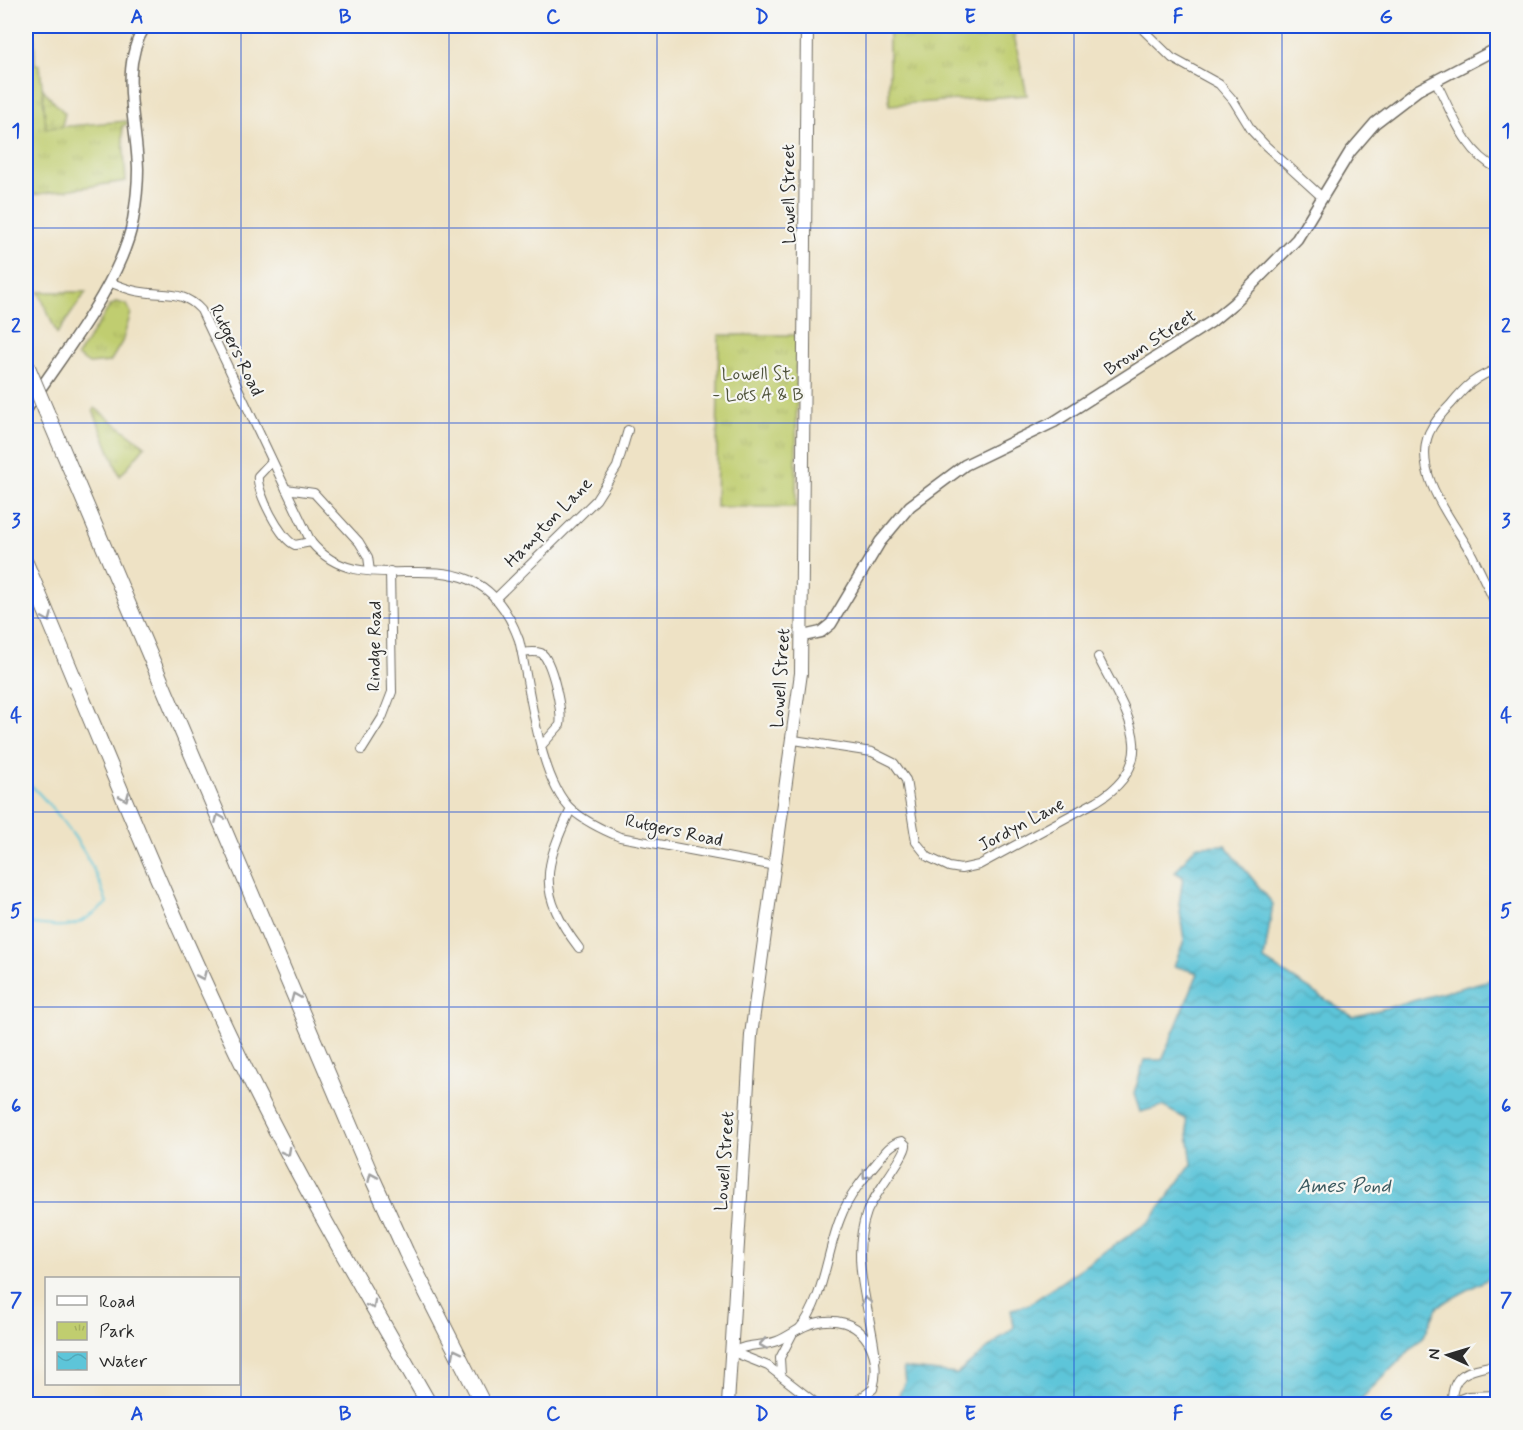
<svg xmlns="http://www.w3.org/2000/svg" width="1523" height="1430" viewBox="0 0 1523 1430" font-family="Mynerve,sans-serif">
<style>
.wetland{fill:url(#wetland-marsh);stroke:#767c4d;stroke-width:1.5}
.park{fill:url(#park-tufts);stroke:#767c4d;stroke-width:1.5}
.water{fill:url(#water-waves);stroke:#447882;stroke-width:1.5}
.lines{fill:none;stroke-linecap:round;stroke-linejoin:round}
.stream{stroke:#5dc5d9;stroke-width:2}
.minor-casing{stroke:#6f6b61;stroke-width:10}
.tertiary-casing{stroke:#6f6b61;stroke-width:13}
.secondary-casing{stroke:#6f6b61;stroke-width:14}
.motorway-casing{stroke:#6f6b61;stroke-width:17}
.minor{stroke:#fff;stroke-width:8}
.tertiary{stroke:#fff;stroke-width:10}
.secondary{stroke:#fff;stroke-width:12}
.motorway{stroke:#fff;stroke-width:15}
.motorway-bridge-casing{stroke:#6f6b61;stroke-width:17;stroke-linecap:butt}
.motorway-bridge{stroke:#fff;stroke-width:15}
.oneway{stroke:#a0a0a0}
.grid{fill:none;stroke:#1d4ed8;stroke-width:1.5;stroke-opacity:0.55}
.labels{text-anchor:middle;stroke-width:4.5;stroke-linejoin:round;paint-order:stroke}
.street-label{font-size:18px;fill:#2b2b2b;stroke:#f6f6f2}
.park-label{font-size:18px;fill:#50543c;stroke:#f6f6f2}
.water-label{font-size:20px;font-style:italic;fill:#3a595f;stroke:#f6f6f2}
.neatline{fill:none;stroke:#1d4ed8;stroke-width:2}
.grid-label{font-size:20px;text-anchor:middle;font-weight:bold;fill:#1d4ed8}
</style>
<defs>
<pattern id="wetland-marsh" width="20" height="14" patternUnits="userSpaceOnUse" patternTransform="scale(1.5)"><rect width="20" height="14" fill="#c0cd6f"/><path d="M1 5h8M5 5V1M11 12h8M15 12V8" fill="none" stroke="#a5b060"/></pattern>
<pattern id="park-tufts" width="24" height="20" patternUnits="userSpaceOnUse" patternTransform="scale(1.5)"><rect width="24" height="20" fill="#c0cd6f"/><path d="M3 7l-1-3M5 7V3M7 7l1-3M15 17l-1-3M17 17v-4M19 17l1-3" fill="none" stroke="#a5b060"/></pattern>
<pattern id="water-waves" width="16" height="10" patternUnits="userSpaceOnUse" patternTransform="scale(1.5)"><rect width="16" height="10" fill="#5dc5d9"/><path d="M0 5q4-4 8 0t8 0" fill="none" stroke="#51a9ba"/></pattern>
</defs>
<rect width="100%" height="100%" fill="#f6f6f2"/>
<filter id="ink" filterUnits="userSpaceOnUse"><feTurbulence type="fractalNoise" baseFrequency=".0167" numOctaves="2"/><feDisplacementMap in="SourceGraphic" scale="12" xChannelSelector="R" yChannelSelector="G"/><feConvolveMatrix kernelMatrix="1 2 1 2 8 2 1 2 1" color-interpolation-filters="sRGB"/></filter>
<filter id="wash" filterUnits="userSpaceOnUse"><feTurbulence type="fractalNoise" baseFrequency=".008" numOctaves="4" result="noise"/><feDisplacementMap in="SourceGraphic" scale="24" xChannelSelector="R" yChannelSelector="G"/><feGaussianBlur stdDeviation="1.35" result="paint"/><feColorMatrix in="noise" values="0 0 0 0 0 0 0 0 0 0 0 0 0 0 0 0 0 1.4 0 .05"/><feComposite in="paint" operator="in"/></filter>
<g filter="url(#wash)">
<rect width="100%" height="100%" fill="#eee2c5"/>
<path class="wetland" d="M26,49c9,30 16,43 39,64l-12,52z"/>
<g class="park">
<path d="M26,26h8l1,38 5,1 6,63 81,-7 1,3 -6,2 4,55 -100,15z"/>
<path d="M889,26h123l15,69 -138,10z"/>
<path d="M39,292h47l-29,42z"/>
<path d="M117,302l10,3 4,8 -9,29 -12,20 -21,2 -12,-8 33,-50z"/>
<path d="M719,335h78l-1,172h-80z"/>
<path d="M95,408l50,38 -25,30 -27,-66z"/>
</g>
<path class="water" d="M1225,845l48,59 -9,56 89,57 144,-39v296l-59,32 -14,30 -68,68h-455l-2,-9 6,-13 -2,-14 54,6 57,-47 -3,-18 17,-4 123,-85 41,-56 -6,-45 -24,-13 -22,6 -6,-18 10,-34h18l36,-87 -24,-7 10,-25 -5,-37 4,-27 -8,-5 21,-26z"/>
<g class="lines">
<path class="stream" d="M26,780c37,37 65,73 81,123 -32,28 -41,25 -81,20"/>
</g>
</g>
<g filter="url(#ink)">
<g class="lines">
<g class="minor-casing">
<g id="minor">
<path d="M1116,26h8"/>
<path d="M1139,26l33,32 47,26 14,16 19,31 14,15 57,52"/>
<path d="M1435,80c17,32 29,72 63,89"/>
<path d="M109,282c11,4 22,9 33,10 24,4 41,-2 59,18l110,232c58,72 164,-25 208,98 11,44 19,140 53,170 14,12 31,20 48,27l155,29"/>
<path d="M1498,369c-22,7 -33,18 -47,35 -9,9 -17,18 -22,29 -17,42 25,88 43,122 9,18 18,36 26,55"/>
<path d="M272,461l-14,15c-2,15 23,64 37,69l16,-3"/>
<path d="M286,489l28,4 45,49 9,15 2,14"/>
<path d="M495,599l101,-99 21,-33 11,-37"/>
<path d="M522,653c6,-1 13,-2 19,0 11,6 22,60 19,72l-18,20"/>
<path d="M794,740l78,12 22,11 12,17 10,62 12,15 21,10 12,2 18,-4 118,-64c68,-41 27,-91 1,-144"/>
<path d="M362,750l20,-32 10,-26 -2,-121"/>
<path d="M571,809c-28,59 -34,84 8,139"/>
<path d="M800,1328c23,-26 27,-77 40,-109 8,-22 23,-40 38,-58 6,-8 13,-18 24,-20l4,4c1,9 -33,51 -39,67 -18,50 4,97 9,147"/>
<path d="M733,1352c14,-9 28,-5 44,-11 13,-5 23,-15 37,-18 45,-12 70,26 59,66l-21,15"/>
<path d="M733,1352l35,14 49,38"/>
<path d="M781,1375l-1,-17 12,-23"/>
<path d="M1452,1401c0,-31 21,-31 46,-37"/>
<path d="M1447,1404l21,-8 30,-1"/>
</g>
</g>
<g class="tertiary-casing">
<g id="tertiary">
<path d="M26,410c35,-54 96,-128 107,-190 3,-17 5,-34 5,-51 -1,-47 -20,-100 7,-143"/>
<path d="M803,636l18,-4 10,-8 49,-82 30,-36 55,-41 89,-43 157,-100 23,-19 63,-64 53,-87 25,-29 43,-33 80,-42"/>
</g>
</g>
<g class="secondary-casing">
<path id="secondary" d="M728,1404l23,-369 50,-362 6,-647"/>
</g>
<g class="motorway-casing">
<g id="motorway">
<path d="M46,411l324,762 36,79 77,152"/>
<path d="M26,564c75,177 145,357 231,529 53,106 113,208 172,311"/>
</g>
</g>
<use href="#minor" class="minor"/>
<use href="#tertiary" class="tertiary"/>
<use href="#secondary" class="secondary"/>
<use href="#motorway" class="motorway"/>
<g class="motorway-bridge-casing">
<path id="motorway-bridge" d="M27,366l19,45"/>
</g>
<use href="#motorway-bridge" class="motorway-bridge"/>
</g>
<defs><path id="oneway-chevron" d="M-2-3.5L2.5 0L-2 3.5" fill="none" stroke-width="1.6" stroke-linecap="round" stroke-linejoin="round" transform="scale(1.5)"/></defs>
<g class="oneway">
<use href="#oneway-chevron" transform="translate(48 618) rotate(67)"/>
<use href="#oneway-chevron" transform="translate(125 797) rotate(67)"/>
<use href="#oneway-chevron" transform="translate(219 818) rotate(-113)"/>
<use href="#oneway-chevron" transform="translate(202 976) rotate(66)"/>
<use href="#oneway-chevron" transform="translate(295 997) rotate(-113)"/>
<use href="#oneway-chevron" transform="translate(287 1152) rotate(62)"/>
<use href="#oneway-chevron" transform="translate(866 1175) rotate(128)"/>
<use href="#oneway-chevron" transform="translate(372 1177) rotate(-114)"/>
<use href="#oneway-chevron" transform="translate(866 1301) rotate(-102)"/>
<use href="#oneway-chevron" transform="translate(372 1305) rotate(60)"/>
<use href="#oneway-chevron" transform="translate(763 1344) rotate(171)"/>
<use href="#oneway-chevron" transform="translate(456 1353) rotate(-117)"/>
</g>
</g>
<path class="grid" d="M241,26v1378M449,26v1378M657,26v1378M866,26v1378M1074,26v1378M1282,26v1378M26,228h1472M26,423h1472M26,618h1472M26,812h1472M26,1007h1472M26,1202h1472"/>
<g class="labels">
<g class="street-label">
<text transform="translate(788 194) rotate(-90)" y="6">Lowell Street</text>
<text transform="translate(1150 342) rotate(-33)" y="6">Brown Street</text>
<text transform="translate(237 350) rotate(64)" y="6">Rutgers Road</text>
<text transform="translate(548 522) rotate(-46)" y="6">Hampton Lane</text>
<text transform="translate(374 646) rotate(-89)" y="6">Rindge Road</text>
<text transform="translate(780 678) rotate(-86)" y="6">Lowell Street</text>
<text transform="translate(1021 824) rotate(-28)" y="6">Jordyn Lane</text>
<text transform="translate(674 830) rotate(12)" y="6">Rutgers Road</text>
<text transform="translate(724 1161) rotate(-86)" y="6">Lowell Street</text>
</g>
<g class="park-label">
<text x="758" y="379">Lowell St.<tspan x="758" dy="21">- Lots A &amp; B</tspan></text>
</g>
<g class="water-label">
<text x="1344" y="1192">Ames Pond</text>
</g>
</g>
<rect width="1523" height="1430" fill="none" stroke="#f6f6f2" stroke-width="66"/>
<rect x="45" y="1277" width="195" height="108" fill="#f6f6f2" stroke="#a5a5a2" stroke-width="1.5"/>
<rect x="57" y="1296" width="30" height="9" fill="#ffffff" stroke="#a5a5a2" stroke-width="1.5"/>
<text x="99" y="1307" font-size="18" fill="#2b2b2b">Road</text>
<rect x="57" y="1322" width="30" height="18" fill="url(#park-tufts)" stroke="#a5a5a2" stroke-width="1.5"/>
<text x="99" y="1337" font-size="18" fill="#2b2b2b">Park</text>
<rect x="57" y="1352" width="30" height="18" fill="url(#water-waves)" stroke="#a5a5a2" stroke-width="1.5"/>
<text x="99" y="1367" font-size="18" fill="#2b2b2b">Water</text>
<g transform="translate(1448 1355) rotate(274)" stroke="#f6f6f2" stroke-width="4.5" paint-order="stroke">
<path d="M0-4.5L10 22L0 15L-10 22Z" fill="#2b2b2b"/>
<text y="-9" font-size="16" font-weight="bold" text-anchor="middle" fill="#2b2b2b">N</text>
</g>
<rect x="33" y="33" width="1457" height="1364" class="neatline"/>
<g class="grid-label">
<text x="137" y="23">A</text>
<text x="345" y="23">B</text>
<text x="553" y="23">C</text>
<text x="762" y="23">D</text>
<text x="970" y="23">E</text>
<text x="1178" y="23">F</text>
<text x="1386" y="23">G</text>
<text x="16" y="137">1</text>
<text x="1506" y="137">1</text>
<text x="16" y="332">2</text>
<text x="1506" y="332">2</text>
<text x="16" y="527">3</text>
<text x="1506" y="527">3</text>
<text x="16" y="722">4</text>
<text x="1506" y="722">4</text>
<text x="16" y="917">5</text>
<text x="1506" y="917">5</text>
<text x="16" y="1112">6</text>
<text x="1506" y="1112">6</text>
<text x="16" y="1306">7</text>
<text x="1506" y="1306">7</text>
<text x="137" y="1420">A</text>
<text x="345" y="1420">B</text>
<text x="553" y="1420">C</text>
<text x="762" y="1420">D</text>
<text x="970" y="1420">E</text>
<text x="1178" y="1420">F</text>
<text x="1386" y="1420">G</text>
</g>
</svg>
